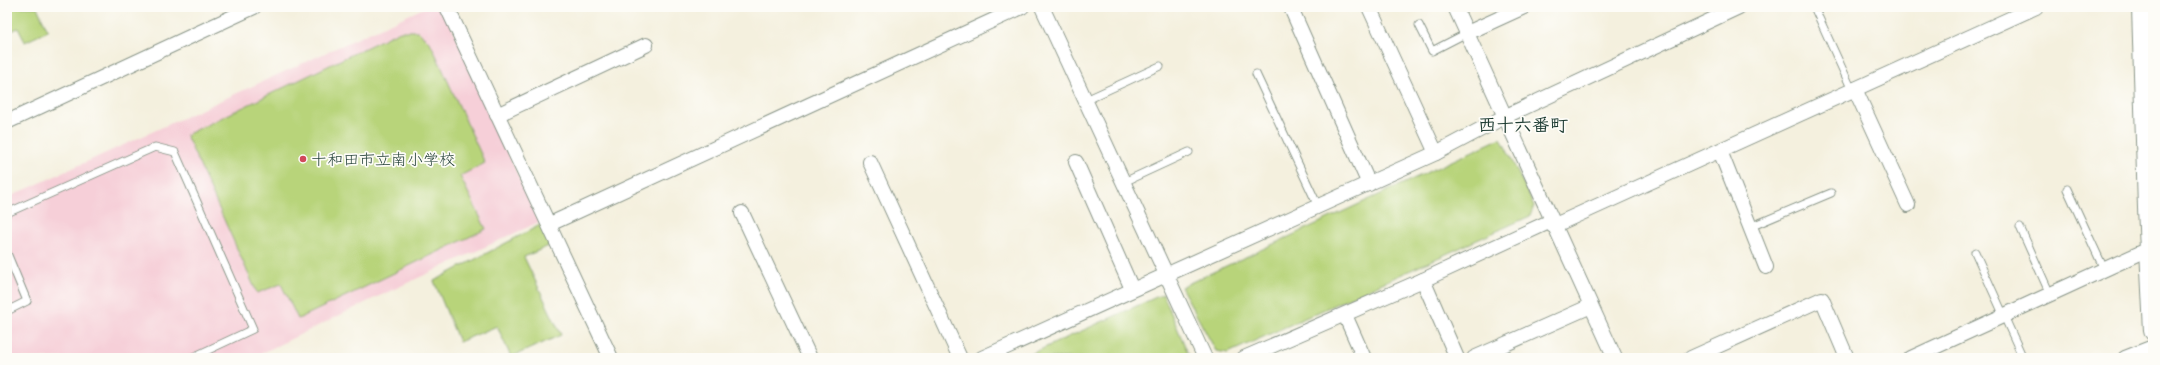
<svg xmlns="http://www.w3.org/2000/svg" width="2160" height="365" viewBox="0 0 2160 365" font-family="Mynerve,'Klee One',sans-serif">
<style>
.built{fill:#f6cfd8}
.green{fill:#b8d47a;stroke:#6c8857}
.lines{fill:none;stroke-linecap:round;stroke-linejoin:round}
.service-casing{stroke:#8a9689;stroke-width:9}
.minor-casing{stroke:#8a9689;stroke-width:16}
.tertiary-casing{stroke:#8a9689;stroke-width:20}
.service{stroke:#fff;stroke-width:7}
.minor{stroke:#fff;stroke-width:14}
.tertiary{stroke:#fff;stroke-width:18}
.poi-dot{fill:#d1495b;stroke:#fdfcf7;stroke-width:1.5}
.labels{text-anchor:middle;stroke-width:3.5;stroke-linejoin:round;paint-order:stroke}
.poi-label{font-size:16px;fill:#1f3d34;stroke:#fdfcf7;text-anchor:start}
.quarter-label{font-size:18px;font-weight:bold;fill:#1f3d34;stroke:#fdfcf7}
</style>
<rect width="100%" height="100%" fill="#fdfcf7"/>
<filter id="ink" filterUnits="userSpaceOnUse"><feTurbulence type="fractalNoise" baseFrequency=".025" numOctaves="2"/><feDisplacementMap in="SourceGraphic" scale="8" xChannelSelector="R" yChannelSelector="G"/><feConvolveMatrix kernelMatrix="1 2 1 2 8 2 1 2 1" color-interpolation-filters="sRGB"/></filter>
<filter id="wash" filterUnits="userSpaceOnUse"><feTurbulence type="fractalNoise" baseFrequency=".012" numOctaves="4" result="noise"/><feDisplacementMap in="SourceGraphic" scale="16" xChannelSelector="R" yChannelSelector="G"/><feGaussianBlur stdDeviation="0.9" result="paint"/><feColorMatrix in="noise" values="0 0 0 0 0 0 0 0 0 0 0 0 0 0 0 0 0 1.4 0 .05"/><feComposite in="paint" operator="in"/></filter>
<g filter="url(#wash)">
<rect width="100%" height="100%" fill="#f4f0de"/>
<path class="built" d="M426,7h17l96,215 -164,76 -123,60h-245v-160z"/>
<g class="green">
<path d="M7,7h30l11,24 -23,11 -7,-14 -11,5z"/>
<path d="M400,31h18l13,13 54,119 -25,13 26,53 -188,90 -17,-35 -24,9 -71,-158z"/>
<path d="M1501,138l33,68 -4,10 -302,137 -12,-2 -35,-64z"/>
<path d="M542,224l9,21 -27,12 37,78 -50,22 -14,-31 -38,16 -25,-61z"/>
<path d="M1163,294l27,64h-168z"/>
</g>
</g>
<g filter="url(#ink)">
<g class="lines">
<g class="service-casing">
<g id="service">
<path d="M1814,7l38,83"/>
<path d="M1419,25l13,26 35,-18"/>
<path d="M1256,74l62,132"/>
<path d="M1086,100l74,-34"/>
<path d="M1124,182l65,-30"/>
<path d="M2067,189l37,80"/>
<path d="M7,213l148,-66 20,5 78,177 -62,29"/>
<path d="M1750,227l81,-34"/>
<path d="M2020,227l30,67"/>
<path d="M1975,252l48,106"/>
<path d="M7,253l20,48 -20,10"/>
</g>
</g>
<g class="minor-casing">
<g id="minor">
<path d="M447,7l164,351"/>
<path d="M1042,7l163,351"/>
<path d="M1369,7l67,146"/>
<path d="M1455,7l160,351"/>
<path d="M1291,8l78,176"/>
<path d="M1467,33l57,-26"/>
<path d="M1855,89l53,116"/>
<path d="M497,115l149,-70"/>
<path d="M7,122l247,-115"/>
<path d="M1720,151l46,116"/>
<path d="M870,162l90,196"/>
<path d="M1076,162l56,127"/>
<path d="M742,213l68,145"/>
<path d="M550,224l472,-217"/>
<path d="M1553,226l483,-219"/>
<path d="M1423,280l34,78"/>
<path d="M1345,315l19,43"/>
<path d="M982,358l454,-205 68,-36 235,-110"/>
<path d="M1244,358l179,-78 128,-59"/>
<path d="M1474,358l117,-52"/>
<path d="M1691,358l131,-59 25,59"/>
<path d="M1911,358l238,-109"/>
<path d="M2125,358l28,-11"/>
</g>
</g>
<g class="tertiary-casing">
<path id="tertiary" d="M2141,7l6,201 6,123"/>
</g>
<use href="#service" class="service"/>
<use href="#minor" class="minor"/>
<use href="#tertiary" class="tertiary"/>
</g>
</g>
<circle class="poi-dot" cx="303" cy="159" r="4"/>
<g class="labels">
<g class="poi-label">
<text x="311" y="165">十和田市立南小学校</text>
</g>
<g class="quarter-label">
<text x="1523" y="131">西十六番町</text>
</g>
</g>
<rect width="2160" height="365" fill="none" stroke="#fdfcf7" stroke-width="24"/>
</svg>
